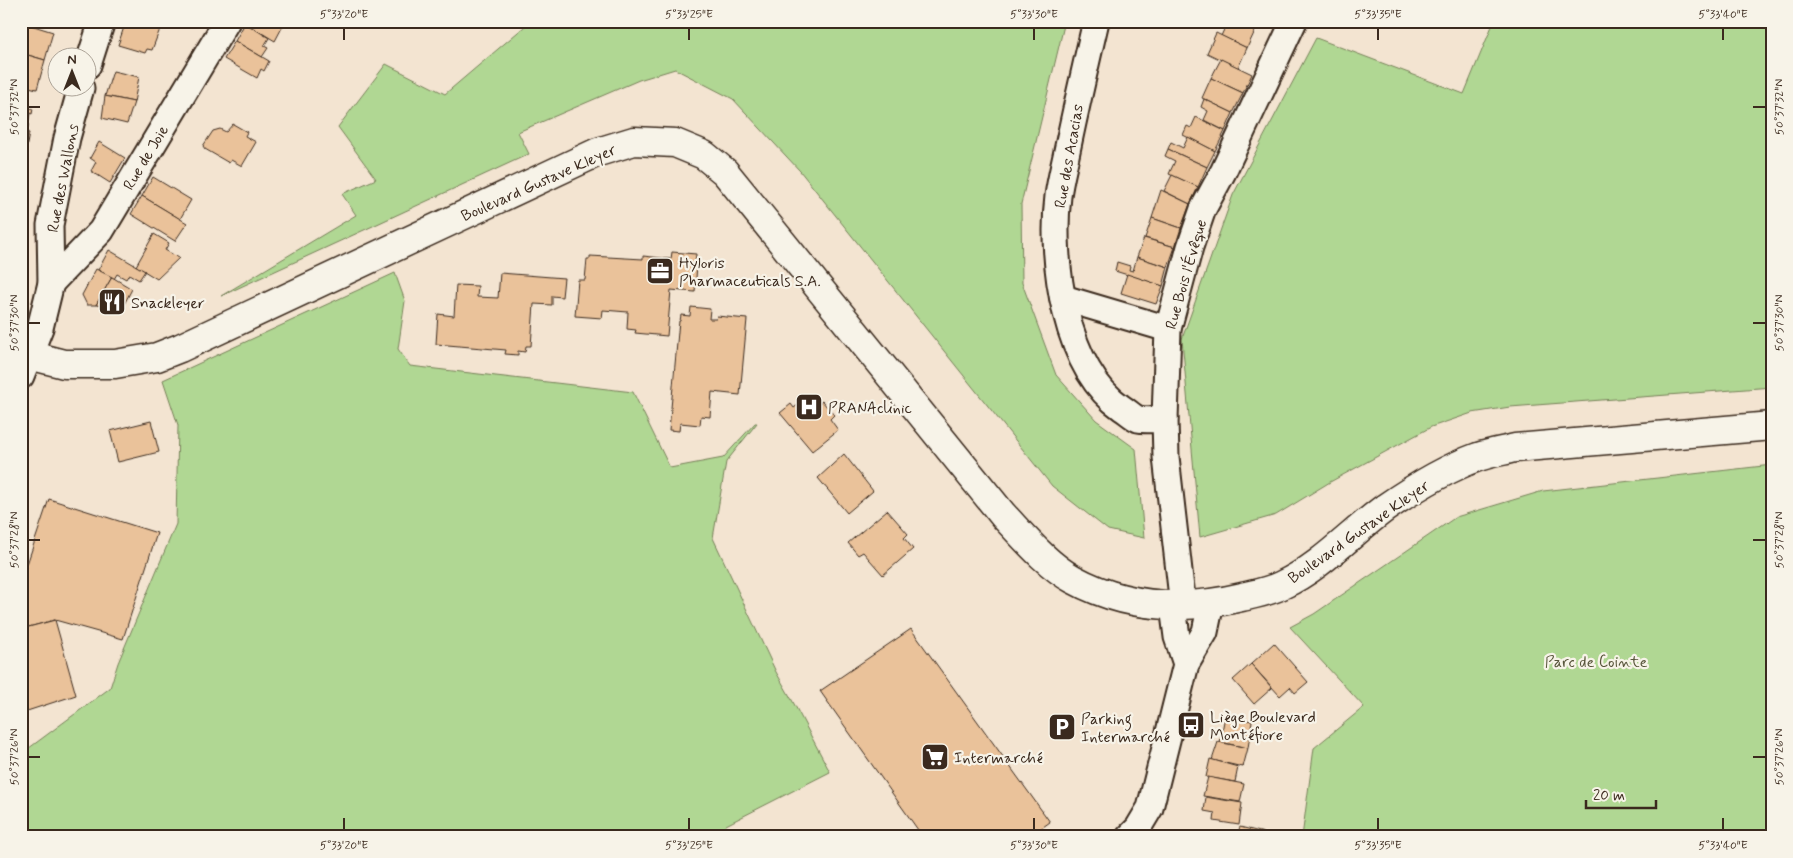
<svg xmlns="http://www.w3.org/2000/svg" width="1793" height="858" viewBox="0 0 1793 858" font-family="Mynerve,sans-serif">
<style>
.green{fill:#b0d793;stroke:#768058}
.building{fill:#eac29a;stroke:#3b2a1e}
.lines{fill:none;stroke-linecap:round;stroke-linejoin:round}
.street-casing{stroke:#3b2a1e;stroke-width:29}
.secondary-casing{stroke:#3b2a1e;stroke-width:31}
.street{stroke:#f7f3e8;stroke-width:25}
.secondary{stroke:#f7f3e8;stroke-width:28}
.ticks{fill:none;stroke:#3b2a1e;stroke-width:2}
.labels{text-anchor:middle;stroke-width:4.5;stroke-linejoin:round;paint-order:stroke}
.street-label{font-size:16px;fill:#3b2a1e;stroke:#f7f3e8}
.poi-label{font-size:16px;fill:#3b2a1e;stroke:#f7f3e8;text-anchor:start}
.park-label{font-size:16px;fill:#58553b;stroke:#f7f3e8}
.neatline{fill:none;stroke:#3b2a1e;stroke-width:2}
.ticks-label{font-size:12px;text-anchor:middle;fill:#3b2a1e}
</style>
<rect width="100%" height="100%" fill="#f3e4d1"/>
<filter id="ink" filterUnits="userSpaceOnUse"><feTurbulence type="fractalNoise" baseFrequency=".02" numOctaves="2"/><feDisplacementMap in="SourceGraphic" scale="10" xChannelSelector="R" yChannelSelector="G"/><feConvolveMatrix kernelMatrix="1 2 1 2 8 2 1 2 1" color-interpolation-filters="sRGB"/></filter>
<g filter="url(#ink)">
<g class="green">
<path d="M531,21h534l-44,183 1,79 34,92 40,45 40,29 8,89 -36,-8 -56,-44 -252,-315 -67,-72 -58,-30 -36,11 -121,52 11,22 -308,142 135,-81 -14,-21 34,-15 -38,-52 48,-63 59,30z"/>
<path d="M1494,21h278v366l-262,20 -38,6 -41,14 -101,55 -54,33 -76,22 -18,-198 51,-144 83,-157 148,56z"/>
<path d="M395,273l10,28 -7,48 12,17 223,26 37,76 53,-10 32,-35h2l-31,39 -13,76 63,134 16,28 38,72 -104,53 -10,12h-695v-83l89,-66 8,-25 58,-139 2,-99 -15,-45z"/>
<path d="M1772,465v372h-470l12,-89 50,-41 -74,-80 24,-13 142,-97 87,-26z"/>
</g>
<g class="building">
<path d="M126,21h11l23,8 -8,21 -5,-1 -2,4 -27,-8z"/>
<path d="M137,21h25l-2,8z"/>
<path d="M246,21h38l1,1 -10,19 -30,-18z"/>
<path d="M1228,21h6l21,10 -8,17 -26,-12z"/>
<path d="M1234,21h25l-4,10z"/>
<path d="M21,22l32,10 -8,28 -24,-7z"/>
<path d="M245,23l24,15 -5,8 4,2 -6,9 -27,-16z"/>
<path d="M1216,33l31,15 -9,20 -31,-15z"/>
<path d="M235,41l34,20 -5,10 -3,-2 -4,9 -33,-19z"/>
<path d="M21,53l24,7 -8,29 -16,-4z"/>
<path d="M1221,59l31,15 -9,19 -32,-15z"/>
<path d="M113,71l26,6 -5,25 -29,-6z"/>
<path d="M1211,78l32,15 -10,20 -31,-15z"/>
<path d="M105,96l29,6 -7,22 -25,-6z"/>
<path d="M1204,99l29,14 -8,18 -21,-11 4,-9 -7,-4z"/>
<path d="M21,107l12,2 -1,5 -2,-1 -3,20 -6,-1z"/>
<path d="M1196,117l29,14 -10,20 -32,-16 4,-9 4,2z"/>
<path d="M233,124l14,8 -2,4 11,6 -14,24 -11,-6 -2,3 -24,-14 -2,-3 10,-15 7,-2 6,3z"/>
<path d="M21,132l8,1 -6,34 -2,-1z"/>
<path d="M1188,137l27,14 -8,16 -39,-18 3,-7 12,6z"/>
<path d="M99,142l26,16 -15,25 -19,-12 5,-9 -6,-4z"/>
<path d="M1168,149l39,18 -9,20 -29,-13 6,-13 -10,-5z"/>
<path d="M1172,175l26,12 -8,17 -26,-13z"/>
<path d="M153,177l38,23 -11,19 -38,-23z"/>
<path d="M1161,190l29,14 -9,24 -29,-10z"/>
<path d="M142,196l45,27 -12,18 -44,-27z"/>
<path d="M1152,218l29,10 -6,19 -30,-9z"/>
<path d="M154,234l15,9 -4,7 14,8 -22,21 -21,-13z"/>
<path d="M1144,238l31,9 -7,20 -31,-10z"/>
<path d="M109,250l36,21 -6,9 -10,-6 -3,5 -9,-5 -3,5 -16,-9z"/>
<path d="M672,252l24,2 -1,10h2l-2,28 -24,-2 -4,46 -32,-3 1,-3 -9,-1 1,-17 -25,-2 -1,8 -27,-2 3,-36h7l2,-21h3v-3l53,3v-3l28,3z"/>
<path d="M1137,257l31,10 -5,19 -48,-15 2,-9 13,4 -1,4 4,1z"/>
<path d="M96,269l16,8 -16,28h-9l-5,-10z"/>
<path d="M500,273l64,5 -2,19 -10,-1v9l-18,-1 -3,42h-5l-1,6 -7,-1v4l-13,-1 1,-4 -70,-6 2,-30 16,2 2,-31 22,1 -1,11 21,1z"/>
<path d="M1127,274l36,12 -7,18 -35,-11z"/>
<path d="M112,277l20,12 -10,19 -26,-3z"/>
<path d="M691,307l19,2 -1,10h7l1,-3 30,3 -7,76 -28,-3 -2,25 -9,-1 -1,9 -20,-2 -1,8 -10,-1 10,-109h1l1,-6 9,1z"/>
<path d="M810,395l8,9 4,-3 12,14 -4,4 8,11 -26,21 -32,-38 11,-9 3,4z"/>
<path d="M151,421l8,31 -41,10 -8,-31z"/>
<path d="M844,454l29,37 -26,22 -29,-35z"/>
<path d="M49,499l108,34 -34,106 -68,-19 -34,9v-47z"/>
<path d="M887,510l21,24 -4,4 9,11 -30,26 -20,-23 -5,3 -10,-12z"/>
<path d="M55,620l21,75 -55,18v-84z"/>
<path d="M911,629l139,193 -21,15h-106l-103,-146z"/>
<path d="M1274,643l34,39 -13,11 -5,-6 -10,9 -29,-32z"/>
<path d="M1251,664l21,24 -18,16 -21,-24z"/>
<path d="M1225,716l27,5 -4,27 -28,-6z"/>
<path d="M1218,742l30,6 -5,19 -31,-7z"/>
<path d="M1210,759l28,8 -3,15 -29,-5z"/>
<path d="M1208,777l36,7 -4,18 -37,-6z"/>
<path d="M1206,797l36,6 -3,22 -25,-4 1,-8 -11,-2z"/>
<path d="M1240,827l24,6 -1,4h-27z"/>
</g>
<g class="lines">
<g class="street-casing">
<g id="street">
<path d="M1096,21c-10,43 -20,87 -29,130 -3,15 -7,30 -9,45 -8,65 7,173 64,212 5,3 11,9 16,11 8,2 19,0 27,0"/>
<path d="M88,65l14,-44"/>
<path d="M51,283l50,-52 126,-210"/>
<path d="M1063,298l105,31"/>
<path d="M21,376l19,-48 11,-45 -1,-58 17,-87 14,-50"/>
<path d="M1173,606l4,31 9,27"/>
<path d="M1183,606l-17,-149 -1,-38 3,-90 22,-82 13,-38 20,-37 71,-151"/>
<path d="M1129,837l9,-9 12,-20 36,-144 19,-32 6,-29"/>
</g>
</g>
<g class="secondary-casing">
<path id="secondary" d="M21,353l43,11h51l42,-7 23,-9 418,-196 36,-11 41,2 29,12 21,17 278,343c20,21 44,50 70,64 53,29 111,32 169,18 13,-3 28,-6 40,-12 39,-18 69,-52 103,-77 29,-20 60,-39 93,-51 12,-4 25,-6 37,-9l257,-22"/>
</g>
<use href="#street" class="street"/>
<use href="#secondary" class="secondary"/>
</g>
</g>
<path class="ticks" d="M344,28v12M689,28v12M1034,28v12M1378,28v12M1723,28v12M28,107h12M1753,107h13M28,323h12M1753,323h13M28,540h12M1753,540h13M28,757h12M1753,757h13M344,818v12M689,818v12M1034,818v12M1378,818v12M1723,818v12"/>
<defs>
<g id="office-square" transform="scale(1.4375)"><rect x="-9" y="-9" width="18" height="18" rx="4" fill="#3b2a1e" stroke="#f7f3e8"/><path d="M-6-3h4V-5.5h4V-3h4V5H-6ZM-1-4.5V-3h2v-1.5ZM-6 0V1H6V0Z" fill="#fff"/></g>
<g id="restaurant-square" transform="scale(1.4375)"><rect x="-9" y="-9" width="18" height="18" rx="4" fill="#3b2a1e" stroke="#f7f3e8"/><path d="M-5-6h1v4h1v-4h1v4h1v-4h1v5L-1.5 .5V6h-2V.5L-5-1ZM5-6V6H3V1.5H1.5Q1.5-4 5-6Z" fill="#fff"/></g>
<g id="hospital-square" transform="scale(1.4375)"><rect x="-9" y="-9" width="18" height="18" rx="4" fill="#3b2a1e" stroke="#f7f3e8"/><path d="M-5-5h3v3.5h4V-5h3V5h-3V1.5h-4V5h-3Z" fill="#fff"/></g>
<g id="bus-square" transform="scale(1.4375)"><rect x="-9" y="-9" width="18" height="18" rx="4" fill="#3b2a1e" stroke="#f7f3e8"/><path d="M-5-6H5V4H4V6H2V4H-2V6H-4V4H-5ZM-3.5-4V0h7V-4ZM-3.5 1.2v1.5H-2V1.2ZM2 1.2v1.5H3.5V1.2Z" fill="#fff"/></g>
<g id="parking-square" transform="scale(1.4375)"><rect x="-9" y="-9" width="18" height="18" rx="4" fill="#3b2a1e" stroke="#f7f3e8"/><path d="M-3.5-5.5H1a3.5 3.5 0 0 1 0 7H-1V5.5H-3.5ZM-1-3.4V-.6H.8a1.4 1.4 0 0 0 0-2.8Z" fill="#fff"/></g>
<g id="supermarket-square" transform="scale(1.4375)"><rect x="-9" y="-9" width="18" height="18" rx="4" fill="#3b2a1e" stroke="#f7f3e8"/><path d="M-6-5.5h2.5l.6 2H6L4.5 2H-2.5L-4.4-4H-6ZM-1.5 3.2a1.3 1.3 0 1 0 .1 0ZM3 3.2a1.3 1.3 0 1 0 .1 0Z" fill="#fff"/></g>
</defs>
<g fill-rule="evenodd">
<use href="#office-square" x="660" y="271"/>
<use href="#restaurant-square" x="112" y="302"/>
<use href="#hospital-square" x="809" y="407"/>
<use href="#bus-square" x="1191" y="725"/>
<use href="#parking-square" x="1062" y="727"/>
<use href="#supermarket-square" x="935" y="757"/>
</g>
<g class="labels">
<g class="street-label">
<text transform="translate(1068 156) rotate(-80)" y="6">Rue des Acacias</text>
<text transform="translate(145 157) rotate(-59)" y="6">Rue de Joie</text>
<text transform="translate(62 178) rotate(-79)" y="6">Rue des Wallons</text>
<text transform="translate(538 182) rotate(-24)" y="6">Boulevard Gustave Kleyer</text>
<text transform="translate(1185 274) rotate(-74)" y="6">Rue Bois l'Évêque</text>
<text transform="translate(1358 531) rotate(-35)" y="6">Boulevard Gustave Kleyer</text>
</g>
<g class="poi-label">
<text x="679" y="268">Hyloris<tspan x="679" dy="18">Pharmaceuticals S.A.</tspan></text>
<text x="131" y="308">Snackleyer</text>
<text x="828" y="413">PRANAclinic</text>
<text x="1210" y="722">Liège Boulevard<tspan x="1210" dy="18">Montéfiore</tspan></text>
<text x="1081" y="724">Parking<tspan x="1081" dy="18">Intermarché</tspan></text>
<text x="954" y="763">Intermarché</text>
</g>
<g class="park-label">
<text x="1596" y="667">Parc de Cointe</text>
</g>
</g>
<rect width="1793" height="858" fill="none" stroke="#f7f3e8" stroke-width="55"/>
<g transform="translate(72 72)"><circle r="24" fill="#f7f3e8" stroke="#aca397"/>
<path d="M0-4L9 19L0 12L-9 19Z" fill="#3b2a1e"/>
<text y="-8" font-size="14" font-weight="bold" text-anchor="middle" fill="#3b2a1e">N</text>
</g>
<path d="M1586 800v8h70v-8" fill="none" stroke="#3b2a1e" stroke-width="2.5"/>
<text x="1593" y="800" font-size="15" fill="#3b2a1e" stroke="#f7f3e8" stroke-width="4" paint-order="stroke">20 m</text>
<rect x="28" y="28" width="1738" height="802" class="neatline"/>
<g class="ticks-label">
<text x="344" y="18">5°33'20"E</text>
<text x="689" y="18">5°33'25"E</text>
<text x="1034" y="18">5°33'30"E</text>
<text x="1378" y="18">5°33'35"E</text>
<text x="1723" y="18">5°33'40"E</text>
<text transform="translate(14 107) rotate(-90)" y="4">50°37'32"N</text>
<text transform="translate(1779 107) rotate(-90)" y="4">50°37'32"N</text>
<text transform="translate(14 323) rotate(-90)" y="4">50°37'30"N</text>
<text transform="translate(1779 323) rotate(-90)" y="4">50°37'30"N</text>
<text transform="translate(14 540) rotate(-90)" y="4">50°37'28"N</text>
<text transform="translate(1779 540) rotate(-90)" y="4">50°37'28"N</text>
<text transform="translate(14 757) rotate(-90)" y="4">50°37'26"N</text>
<text transform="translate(1779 757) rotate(-90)" y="4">50°37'26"N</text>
<text x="344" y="849">5°33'20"E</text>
<text x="689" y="849">5°33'25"E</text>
<text x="1034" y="849">5°33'30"E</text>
<text x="1378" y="849">5°33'35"E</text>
<text x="1723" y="849">5°33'40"E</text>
</g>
</svg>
